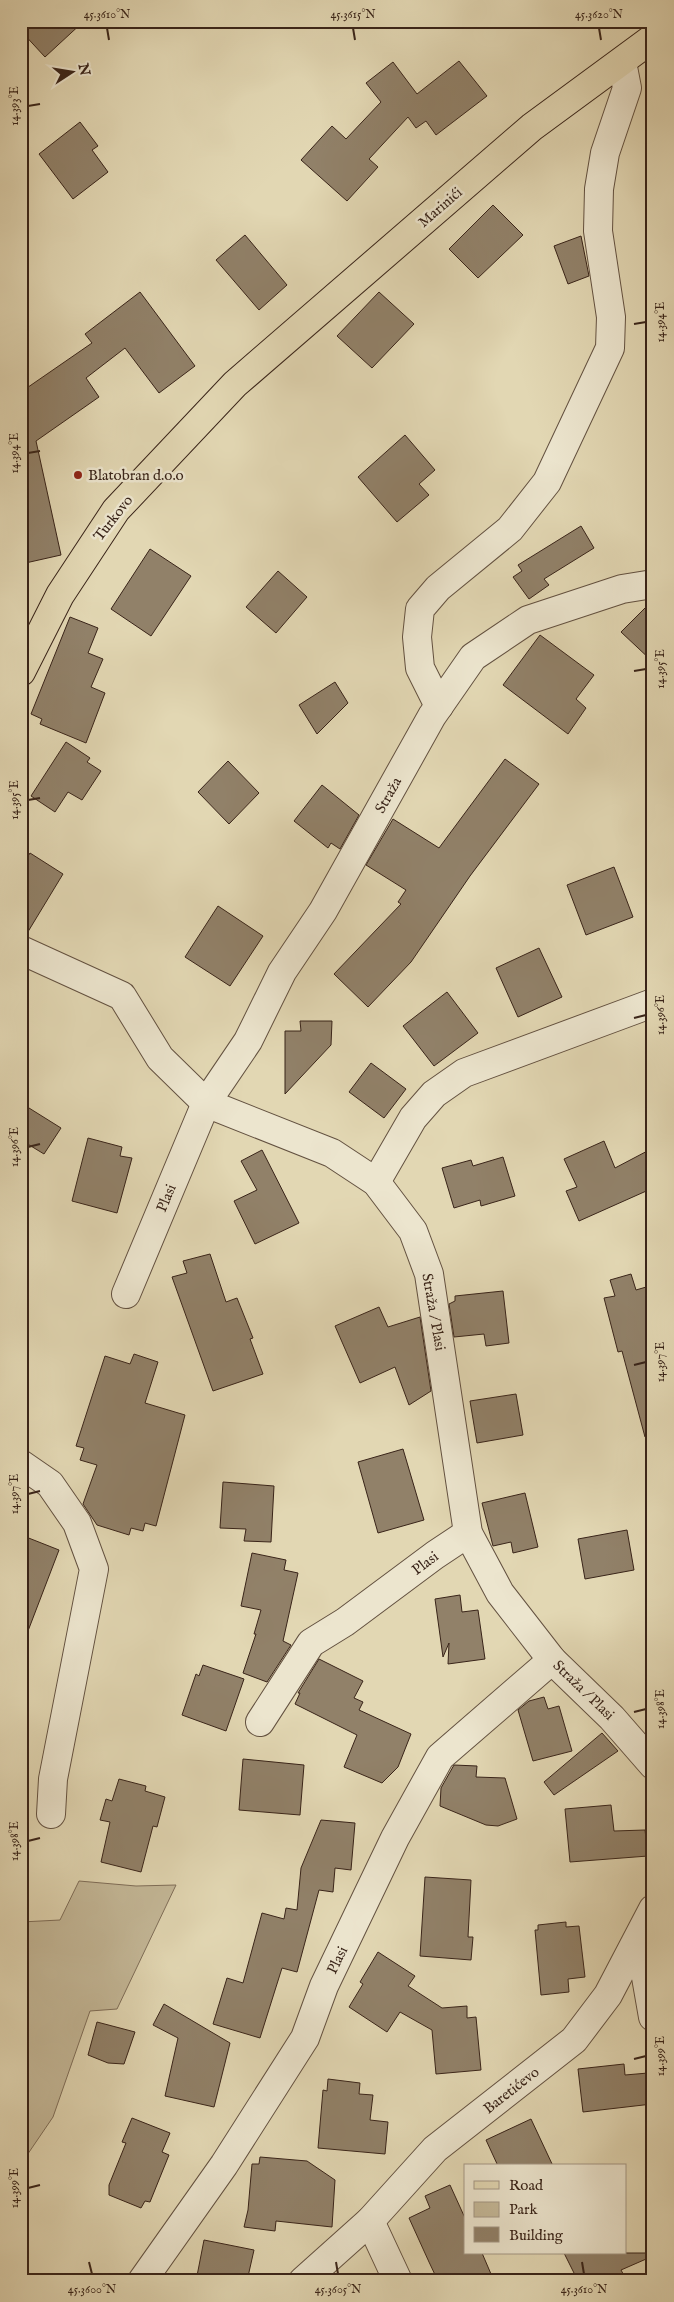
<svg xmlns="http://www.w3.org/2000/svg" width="674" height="2302" viewBox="0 0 674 2302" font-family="'IM FELL English',serif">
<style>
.green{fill:#c5b999;stroke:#7f6e59}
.building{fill:#918169;stroke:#392419}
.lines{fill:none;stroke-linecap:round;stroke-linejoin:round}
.minor-casing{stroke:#635140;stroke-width:30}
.major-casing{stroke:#392419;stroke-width:30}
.minor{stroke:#ece5ce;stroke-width:28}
.major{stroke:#e2d7b3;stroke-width:28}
.ticks{fill:none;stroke:#392419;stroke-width:2}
.poi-dot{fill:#8f2418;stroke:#ece5ce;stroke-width:2}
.labels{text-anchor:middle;stroke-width:5;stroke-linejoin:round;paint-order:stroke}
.street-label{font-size:15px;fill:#392419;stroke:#ece5ce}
.poi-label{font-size:15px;fill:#392419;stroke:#ece5ce;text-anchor:start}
.neatline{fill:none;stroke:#392419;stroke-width:2}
.ticks-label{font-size:12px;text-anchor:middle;fill:#392419}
</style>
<rect width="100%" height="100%" fill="#e2d7b3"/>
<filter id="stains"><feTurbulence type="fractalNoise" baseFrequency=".004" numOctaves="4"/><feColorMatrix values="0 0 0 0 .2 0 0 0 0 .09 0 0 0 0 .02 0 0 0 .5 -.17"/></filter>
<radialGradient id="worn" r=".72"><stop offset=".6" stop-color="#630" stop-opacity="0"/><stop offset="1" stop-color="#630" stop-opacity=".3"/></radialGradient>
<path class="green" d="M79,1881l57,5 40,-1 -59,124 -27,2 -37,106 -32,47v-242l39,-2z"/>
<g class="building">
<path d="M21,21h63l-39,36 -24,-26z"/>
<path d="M459,61l28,35 -51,39 -10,-14 -10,7 -8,-11 -39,42 9,8 -31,34 -46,-41 31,-34 14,13 35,-37 -15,-19 27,-21 24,32z"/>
<path d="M80,122l18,24 -6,4 16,22 -35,27 -34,-45z"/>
<path d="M493,205l30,30 -45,43 -29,-29z"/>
<path d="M245,235l42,50 -28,25 -43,-50z"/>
<path d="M581,236l8,40 -21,8 -14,-38z"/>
<path d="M140,292l55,74 -36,27 -34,-45 -39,30 13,19 -63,44 25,114 -40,9v-172l71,-49 -7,-9z"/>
<path d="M379,292l35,32 -42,44 -35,-32z"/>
<path d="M405,435l30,35 -16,14 10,11 -32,27 -39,-45z"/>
<path d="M581,526l13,22 -50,31 5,6 -20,14 -16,-22 9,-6 -4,-6z"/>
<path d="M150,549l41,27 -40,60 -40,-27z"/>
<path d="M278,571l29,26 -31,36 -30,-26z"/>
<path d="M653,600v62l-32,-30z"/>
<path d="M70,617l28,11 -10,25 15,6 -12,28 14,6 -19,50 -46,-19 2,-5 -11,-5z"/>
<path d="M540,635l54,40 -18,24 10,9 -18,26 -65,-49z"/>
<path d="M335,682l13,21 -31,31 -18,-29z"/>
<path d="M66,742l24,16 -3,4 14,9 -19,29 -14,-8 -13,20 -24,-16z"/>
<path d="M505,759l34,25 -69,92 -59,86 -43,45 -34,-33 67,-70 -3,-2 8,-12 -40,-25 27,-46 46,29z"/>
<path d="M228,761l31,32 -30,31 -31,-32z"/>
<path d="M322,785l37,30 -19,34 -9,-6 -3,5 -34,-27z"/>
<path d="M30,853l33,21 -37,61h-5v-68z"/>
<path d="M614,867l19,50 -47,18 -19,-50z"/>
<path d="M218,906l45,30 -33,50 -45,-29z"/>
<path d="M539,948l23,49 -44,20 -22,-49z"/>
<path d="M447,992l31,41 -44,33 -31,-40z"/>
<path d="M300,1021h32l-1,24 -46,49v-63h16z"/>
<path d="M371,1063l35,26 -22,29 -35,-26z"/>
<path d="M21,1103l40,25 -17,26 -23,-14z"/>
<path d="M88,1138l34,9 -2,9 12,2 -15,55 -45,-12z"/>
<path d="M604,1141l11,27 38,-20v40l-74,33 -13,-30 11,-4 -13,-28z"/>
<path d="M262,1150l37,73 -44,21 -21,-43 23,-11 -16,-29z"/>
<path d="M503,1157l12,39 -34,10 -1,-6 -26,8 -12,-40 29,-8 2,6z"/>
<path d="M210,1254l16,48 11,-4 16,40 -3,1 13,35 -50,17 -41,-114 15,-4 -4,-12z"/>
<path d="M631,1274l5,16 17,-5v151l-8,1 -23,-86 -4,1 -14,-54 11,-2 -5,-16z"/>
<path d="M503,1291l6,52 -23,3 -2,-12 -30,3 -5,-33 6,-3v-5z"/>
<path d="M379,1307l9,20 32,-10 11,74 -22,14 -14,-38 -35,16 -25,-57z"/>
<path d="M134,1354l24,8 -13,41 40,12 -29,111 -11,-3 -2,8 -12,-3 -2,7 -32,-10 -14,-21 14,-39 -17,-5 4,-12 -8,-2 29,-90 25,8z"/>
<path d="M516,1394l7,41 -46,8 -7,-42z"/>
<path d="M403,1449l21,71 -46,13 -20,-71z"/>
<path d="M223,1482l51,4 -3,56 -27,-1 2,-12 -26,-1z"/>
<path d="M525,1493l13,54 -25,6 -2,-11 -18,4 -11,-43z"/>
<path d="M627,1530l7,40 -49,9 -7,-40z"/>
<path d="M21,1535l38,15 -36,94 -2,-1z"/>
<path d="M252,1553l34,7 -2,10 14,3 -15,68 8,4 -24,37 -24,-9 13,-39h-2l7,-24 -20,-4z"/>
<path d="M460,1595l2,17 16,-2 7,49 -37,5 1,-21 -6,14 -8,-58z"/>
<path d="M319,1659l44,22 -9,17 9,4 -4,8 52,24 -13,33 -16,16 -38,-16 13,-32 -62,-31 5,-11h-2z"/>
<path d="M203,1665l41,14 -18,52 -44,-16 14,-41 3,2z"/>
<path d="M544,1697l4,12 11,-3 13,45 -39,10 -15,-51 11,-9z"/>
<path d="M602,1733l16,18 -64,44 -10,-13z"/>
<path d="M243,1759l61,6 -4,50 -61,-5z"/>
<path d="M454,1765l23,1 -1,11 29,1 12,41 -19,7 -12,-1 -46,-19 1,-18z"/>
<path d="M119,1779l27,7 -1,5 20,6 -8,30 -4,-1 -12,46 -40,-10 9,-40 -10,-2 6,-21 6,2z"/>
<path d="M611,1805l3,26 31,-1 3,26 -78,6 -5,-53z"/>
<path d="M321,1820l34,3 -4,47 -16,-2 -2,24 -14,-2 -22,82 -15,-4 -22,70 -47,-14 14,-46 16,5 19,-70 22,6 2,-11 11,2 4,-42z"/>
<path d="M425,1877l46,3 -3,57h5l-2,23 -51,-4z"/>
<path d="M566,1922v5l13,-1 6,51 -17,2 1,13 -28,3 -6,-65h3v-5z"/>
<path d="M378,1952l37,24 -7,10 34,22 25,-2v12l9,-1 5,53 -45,4 -4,-44 -32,-18 -13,20 -38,-25 14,-23 -3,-2z"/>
<path d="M164,2004l66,39 -16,64 -49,-11 13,-58 -25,-13z"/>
<path d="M97,2022l38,10 -11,32 -16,-1 -20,-8z"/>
<path d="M624,2064l1,11 23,-2 4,31 -69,8 -5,-43z"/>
<path d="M328,2079l32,4 -1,11 14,1 -3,25 18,2 -3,32 -67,-6 5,-58 4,1z"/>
<path d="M132,2118l38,15 -8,19 7,3 -19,47 -5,-1 -4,7 -32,-13v-10l17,-42 -4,-1z"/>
<path d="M531,2119l22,47h-55l-12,-26z"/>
<path d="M260,2157l47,4 28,19 -3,47 -56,-6 -1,10 -31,-4 4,-17 4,-46h7z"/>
<path d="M450,2185l15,33v35h17l12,28h-56l-9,-19 -20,-44 21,-10 -5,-12z"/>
<path d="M204,2240l50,10 -7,31h-51z"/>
<path d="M564,2253h89v3l-32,14 6,11h-49z"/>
</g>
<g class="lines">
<g class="minor-casing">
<g id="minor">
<path d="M439,706l-19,-38 -3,-31 3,-28 18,-21 72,-59 37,-47 63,-134 1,-31 -13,-86 1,-42 6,-36 22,-65 -5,-26"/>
<path d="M21,950l101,46 38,62 46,45 126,50 44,29 37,49 16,43 39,259 32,60 52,67 60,58 41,47"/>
<path d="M376,1182l37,-64 21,-24 30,-21 189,-70"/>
<path d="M126,1294l80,-191 42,-62 34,-69 41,-61 109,-195 41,-59 55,-37 94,-31 31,-5"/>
<path d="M21,1464l29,20 27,39 17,46 -41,210 -2,35"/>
<path d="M260,1722l51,-79 34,-21 90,-67 33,-22"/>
<path d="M635,1945l11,32 7,40"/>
<path d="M370,2221l28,60"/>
<path d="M142,2281l82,-116 81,-127 19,-52 71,-148 45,-81 112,-97"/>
<path d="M303,2281l67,-60 65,-72 139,-109 34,-45 45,-86"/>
</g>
</g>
<g class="major-casing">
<path id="major" d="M21,672l39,-77 56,-85 119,-126 297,-257 121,-89"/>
</g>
<use href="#minor" class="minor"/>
<use href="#major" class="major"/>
</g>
<path class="ticks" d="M107,28l2,12M353,28l2,12M599,28l2,12M28,106l12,-2M634,324l12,-2M28,453l12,-2M634,671l12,-2M28,800l12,-2M634,1018l12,-3M28,1147l12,-3M634,1365l12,-3M28,1494l12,-3M634,1712l12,-3M28,1841l12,-3M634,2059l12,-3M28,2188l12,-3M89,2262l3,12M336,2262l2,12M582,2262l2,12"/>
<circle class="poi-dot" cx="78" cy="475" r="5"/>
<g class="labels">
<g class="street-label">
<text transform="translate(440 207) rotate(-41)" y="5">Marinići</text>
<text transform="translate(113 518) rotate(-52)" y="5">Turkovo</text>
<text transform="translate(388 795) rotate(-61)" y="5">Straža</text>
<text transform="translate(166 1198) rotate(-67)" y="5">Plasi</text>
<text transform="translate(434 1312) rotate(80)" y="5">Straža / Plasi</text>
<text transform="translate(425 1563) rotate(-37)" y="5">Plasi</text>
<text transform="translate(584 1690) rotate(44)" y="5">Straža / Plasi</text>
<text transform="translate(337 1960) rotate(-64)" y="5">Plasi</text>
<text transform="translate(511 2090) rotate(-38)" y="5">Baretićevo</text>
</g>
<g class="poi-label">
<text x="88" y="480">Blatobran d.o.o</text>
</g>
</g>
<rect width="674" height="2302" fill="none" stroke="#e2d7b3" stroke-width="55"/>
<rect x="464" y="2164" width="162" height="90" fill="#ece5ce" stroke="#a49886"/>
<rect x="474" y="2181" width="25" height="8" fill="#e2d7b3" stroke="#a49886"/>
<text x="509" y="2190" font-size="15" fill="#392419">Road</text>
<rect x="474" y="2202" width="25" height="15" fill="#c5b999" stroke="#a49886"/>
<text x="509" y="2214" font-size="15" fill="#392419">Park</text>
<rect x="474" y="2227" width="25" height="15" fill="#918169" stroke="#a49886"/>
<text x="509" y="2240" font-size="15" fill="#392419">Building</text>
<g transform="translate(72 72) rotate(78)" stroke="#ece5ce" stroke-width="4" paint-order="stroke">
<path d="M0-4L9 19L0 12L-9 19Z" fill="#392419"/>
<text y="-8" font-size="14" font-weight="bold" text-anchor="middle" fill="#392419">N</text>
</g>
<rect x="28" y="28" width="618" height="2246" class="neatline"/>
<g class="ticks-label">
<text x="107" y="18">45.3610°N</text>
<text x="353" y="18">45.3615°N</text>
<text x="599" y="18">45.3620°N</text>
<text transform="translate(14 106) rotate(-90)" y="4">14.393°E</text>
<text transform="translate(660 322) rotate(-90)" y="4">14.394°E</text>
<text transform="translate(14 453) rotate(-90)" y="4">14.394°E</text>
<text transform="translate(660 669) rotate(-90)" y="4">14.395°E</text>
<text transform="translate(14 800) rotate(-90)" y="4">14.395°E</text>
<text transform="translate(660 1015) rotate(-90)" y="4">14.396°E</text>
<text transform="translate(14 1147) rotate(-90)" y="4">14.396°E</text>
<text transform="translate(660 1362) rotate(-90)" y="4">14.397°E</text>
<text transform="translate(14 1494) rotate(-90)" y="4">14.397°E</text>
<text transform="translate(660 1709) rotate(-90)" y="4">14.398°E</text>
<text transform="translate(14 1841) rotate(-90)" y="4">14.398°E</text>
<text transform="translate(660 2056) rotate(-90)" y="4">14.399°E</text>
<text transform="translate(14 2188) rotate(-90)" y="4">14.399°E</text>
<text x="92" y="2293">45.3600°N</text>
<text x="338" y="2293">45.3605°N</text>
<text x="584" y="2293">45.3610°N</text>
</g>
<rect width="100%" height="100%" filter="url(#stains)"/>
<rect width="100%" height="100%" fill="url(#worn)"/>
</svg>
